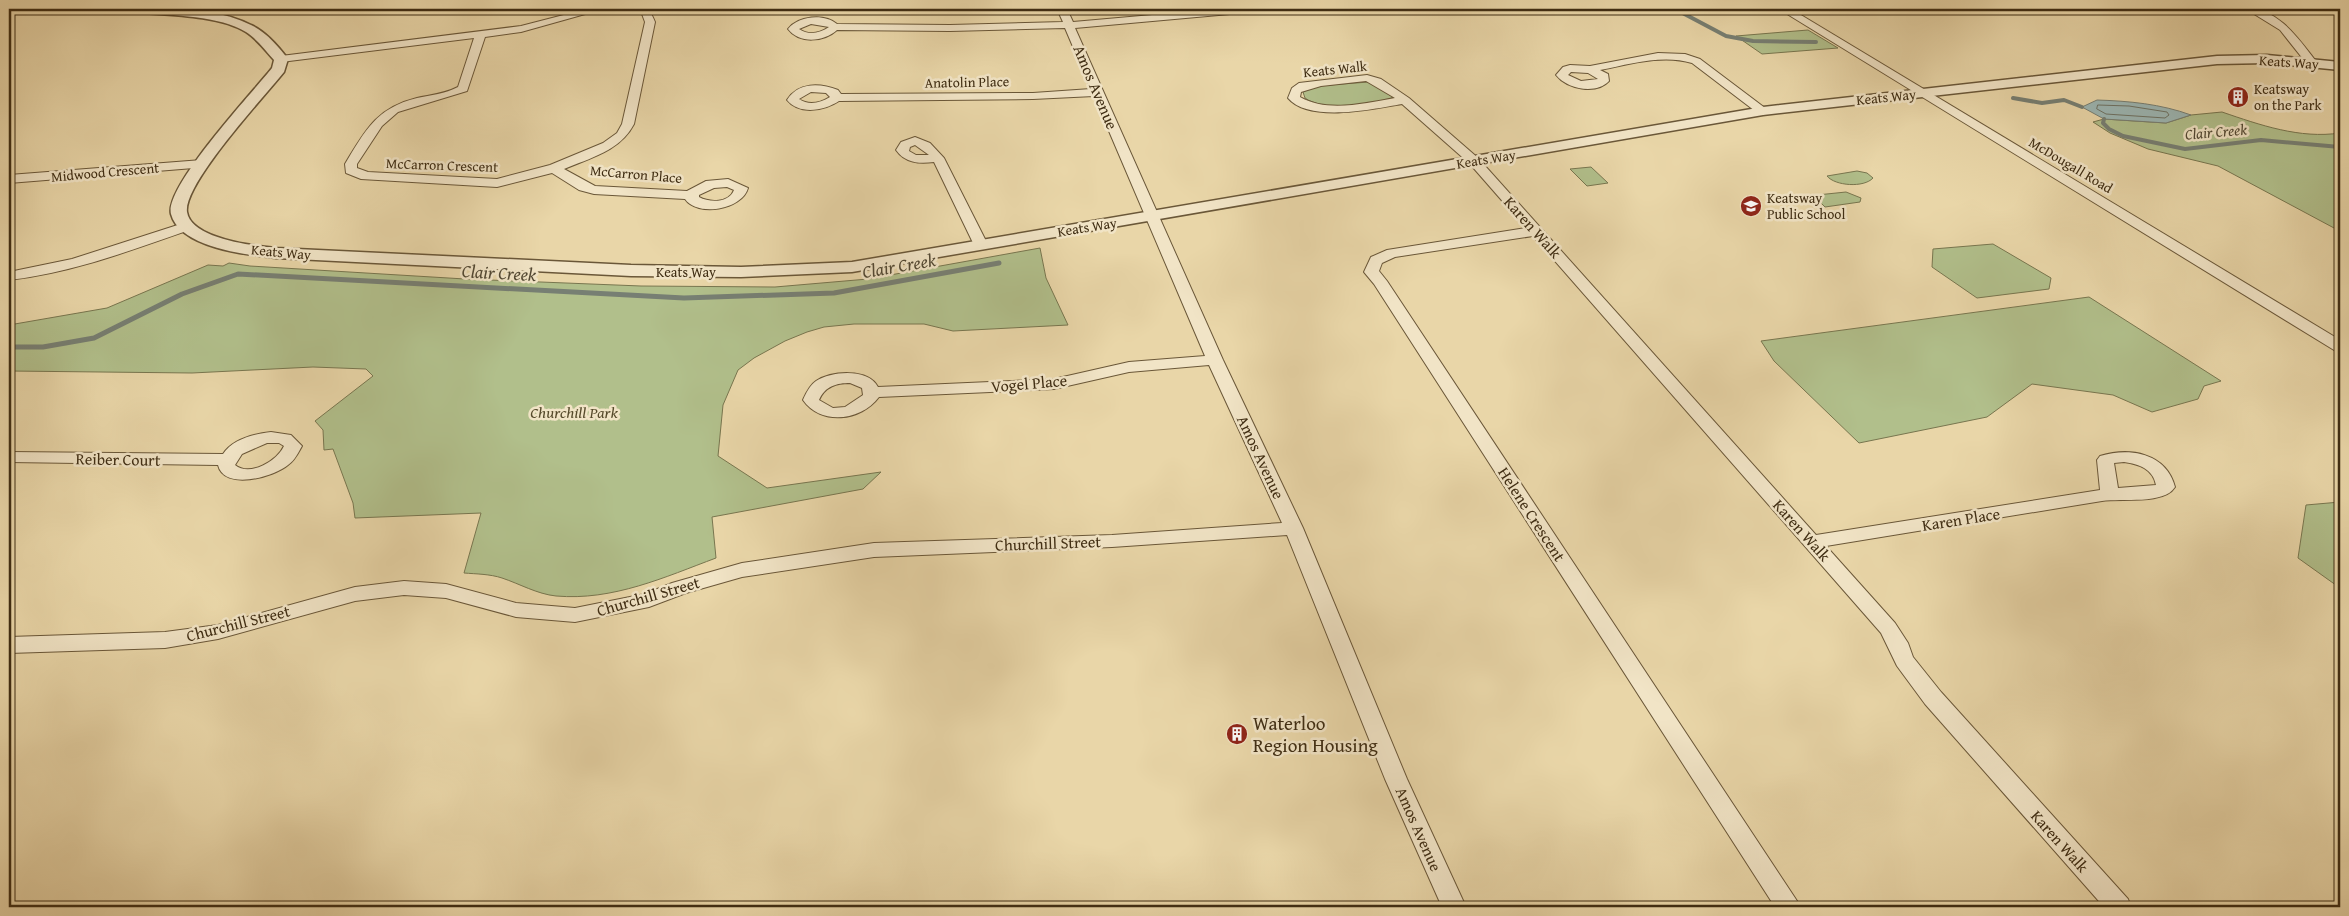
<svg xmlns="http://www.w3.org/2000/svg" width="2349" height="916" viewBox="0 0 2349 916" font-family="'Gentium Book Plus',serif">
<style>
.green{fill:#b1bf8b;stroke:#78764f}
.water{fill:#9cb6b3;stroke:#777f73}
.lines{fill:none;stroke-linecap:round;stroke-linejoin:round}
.shore{stroke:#6e7263;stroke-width:1}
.stream-far1{stroke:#777f73;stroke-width:4}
.stream{stroke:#777f73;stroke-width:5}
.minor-casing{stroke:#6a5738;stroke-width:2}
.tertiary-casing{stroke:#6a5738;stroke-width:3}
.minor{fill:#f1e4c6;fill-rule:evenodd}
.tertiary{fill:#f1e4c6;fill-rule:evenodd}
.labels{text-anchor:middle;stroke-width:5;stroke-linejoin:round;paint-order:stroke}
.far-street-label{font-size:14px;fill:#3f2d13;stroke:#f1e4c6}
.far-poi-label{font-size:14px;fill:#3f2d13;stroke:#f1e4c6;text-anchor:start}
.far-water-label{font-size:15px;font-style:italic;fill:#524833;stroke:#f1e4c6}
.street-label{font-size:16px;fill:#3f2d13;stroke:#f1e4c6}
.park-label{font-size:16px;font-style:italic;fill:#564a2b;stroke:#f1e4c6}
.water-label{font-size:18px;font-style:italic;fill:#524833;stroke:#f1e4c6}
.near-poi-label{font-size:19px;fill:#3f2d13;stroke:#f1e4c6;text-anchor:start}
</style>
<rect width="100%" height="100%" fill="#e9d6a8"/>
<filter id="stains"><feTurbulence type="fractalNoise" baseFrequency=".004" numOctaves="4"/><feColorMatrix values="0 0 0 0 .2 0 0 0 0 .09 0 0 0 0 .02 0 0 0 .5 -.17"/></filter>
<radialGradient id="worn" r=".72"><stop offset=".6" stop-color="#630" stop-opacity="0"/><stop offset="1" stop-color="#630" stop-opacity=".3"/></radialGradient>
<g class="green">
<path d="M1808,30l30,18 -76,6 -26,-18z"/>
<path d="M1369,82l24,15c-19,12 -70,14 -88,1l-2,-6 12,-6z"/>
<path d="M2222,112c38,13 78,27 118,21v96l-6,-1 -116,-62 -70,-17 -38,-16 -17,-11 11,-3 62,4 25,-8z"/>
<path d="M1591,167l17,16 -21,3 -17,-17z"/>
<path d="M1857,171l10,2 6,5c-9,10 -38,8 -46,-2z"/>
<path d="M1846,192l15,6 -1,4 -35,5 -8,-8v-4z"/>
<path d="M1993,244l58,34 -2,11 -72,9 -45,-31 1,-18z"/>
<path d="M1040,248l6,30 22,47 -115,6 -29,-7h-70l-30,3 -17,5 -22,9 -31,17 -16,12 -15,35 -5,51 49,32 114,-16 -18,17 -151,28 4,41c-51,19 -103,43 -160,38 -19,-2 -36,-12 -54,-18 -12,-4 -26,-4 -38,-5l17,-60 -126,5 -2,-15 -20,-54 -9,1 -1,-20 -8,-9 58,-45 -7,-7 -53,-2 -121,6 -183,-2v-46l98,-17 101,-43 15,1 6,-3 21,3 215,13 176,7 134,1 93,-8z"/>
<path d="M2089,297l132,84 -17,5 -6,13 -46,13 -39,-17 -81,-11 -45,33 -128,26 -85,-82 -13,-20z"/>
<path d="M2340,502v86l-42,-30 8,-53z"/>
</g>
<path class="water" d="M2097,100c32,1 64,4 94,15l-25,8 -62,-4 -22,-12z"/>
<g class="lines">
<path class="shore" d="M2098,105l31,1 38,6 2,3 -4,3 -59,-4 -9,-5z"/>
<g class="stream-far1">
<path d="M1675,9l51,27 27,5 63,1"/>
<path d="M2013,98l29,5 22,-3 18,7"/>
<path d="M2104,119l-1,4 6,6 14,7 62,13 76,-9 79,7"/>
</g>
<path class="stream" d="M9,347h34l51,-9 88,-44 56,-20 446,24 150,-5 165,-30"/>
<g class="minor-casing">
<g id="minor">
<path d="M587,9h16l-82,23 -36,5 -18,54 -69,21 -16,14 -25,38v4l11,4 129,7 53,-14 53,-22 14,-10 5,-9 23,-102 -3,-8 -9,-5c14,-1 17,0 22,13l-21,102c-14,27 -44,34 -70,45l31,17 92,5 19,-10 22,-2 20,9c-6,22 -51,29 -63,11l-91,-5 -15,-4 -27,-17 -55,14 -136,-8 -15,-6 -1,-9c20,-33 31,-56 72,-66 14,-3 28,-4 41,-11l16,-49 -193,24 -5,-3 5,-3 240,-30zM727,187l7,3c-5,13 -24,13 -35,7v-2l15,-7z"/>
<path d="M1057,9h10l6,13 147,-13h37l-5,3 -177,16 148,332 80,168 104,251 59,128h-24l-57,-128 -98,-244 -175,12 -238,10 -132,20 -56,16 -37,14 -74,15 -59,-5 -70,-19 -42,-3 -49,6 -137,38 -53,9 -156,5v-16l156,-5 53,-7 137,-38 49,-6 42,3 70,19 59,5 70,-14 27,-11 70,-20 132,-20 238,-8 170,-12 -73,-158 -80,7 -75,17 -175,8c-18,24 -58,29 -76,3 3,-7 7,-15 13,-19 16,-10 52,-13 62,6l176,-8 75,-17 76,-6 -111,-260 -61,3 -194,2c-15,10 -40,14 -52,-1 11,-18 33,-17 51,-10l3,4 192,-1 58,-4 -26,-61 -115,3 -113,-1c-13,12 -38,14 -49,-1 10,-13 36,-16 49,-5l113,1 113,-3zM811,24l18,3c-9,6 -20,9 -30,2zM811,92l15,1 4,4c-10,6 -21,9 -31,2zM850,383l12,5 1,7 -18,12 -12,1 -14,-8c6,-14 18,-17 31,-17z"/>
<path d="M1779,9h12l549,331v12l-6,-2z"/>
<path d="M2246,9c31,-2 52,29 69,51v4h-8l-27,-34z"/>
<path d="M1658,53l27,1 15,5 69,52 -6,4 -4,-1 -67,-51c-29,-9 -62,1 -92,7l8,4 1,7c-13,14 -42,8 -53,-6l7,-8 7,-2 20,1zM1571,72l17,1 10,6 -17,2 -13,-6z"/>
<path d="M1367,75l14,4 28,19 69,60 338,377 284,-45 -3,-30 3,-4c30,-9 66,-3 75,31 -11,18 -53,11 -73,14 -92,15 -184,30 -276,45l69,77 13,20 5,14 28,35 187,207 3,8h-27l-179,-203 -28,-38 -16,-33 -348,-397 -138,21 -13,6 -3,8 8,10 414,626h-26l-401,-623 -10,-12 7,-15 16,-7 139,-22 -56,-64 -68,-60c-28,5 -93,19 -114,-6l4,-10 7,-5zM1366,81l29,17c-29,5 -68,15 -95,-1l1,-5 20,-6zM2124,462c15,2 29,7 32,23l-38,3 -4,-25z"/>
<path d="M915,137l15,6 14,15 44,87 -2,3h-10l-2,-3 -40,-83c-15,2 -29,1 -38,-12l5,-8zM915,145l14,10h-13l-7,-4 1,-4z"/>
<path d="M202,160l6,4 -2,3 -197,16v-8z"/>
<path d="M187,222l5,1 2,3 -2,3c-60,21 -120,44 -183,51v-8l63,-13z"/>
<path d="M271,432l20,3 11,11c-4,7 -7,14 -14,19 -14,12 -64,26 -70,0l-209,-3v-10l214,2c10,-15 31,-20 48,-22zM267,443h12l5,3c-7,15 -34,31 -49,19l7,-11z"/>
</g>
</g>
<g class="tertiary-casing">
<path id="tertiary" d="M136,9c36,-2 81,-1 115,16 14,6 28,22 37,34l-4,13c-20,25 -101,112 -97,140 4,27 68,34 89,36l355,17 110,2 111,-5 911,-155 454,-51 50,-1 73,7v8l-73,-7 -50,1 -454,51 -911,157 -111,5 -110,-1 -355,-18c-28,-3 -96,-10 -105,-44 -7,-27 82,-122 101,-146l2,-8c-9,-10 -17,-21 -28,-28 -25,-16 -75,-17 -104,-19z"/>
</g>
<use href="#minor" class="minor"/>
<use href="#tertiary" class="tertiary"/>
</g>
<defs>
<g id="building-disc" transform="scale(1.125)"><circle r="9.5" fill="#8f2418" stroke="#f1e4c6"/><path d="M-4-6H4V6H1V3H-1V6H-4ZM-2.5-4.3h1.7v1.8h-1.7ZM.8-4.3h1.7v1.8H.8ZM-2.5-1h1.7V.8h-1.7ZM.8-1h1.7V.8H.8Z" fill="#fff"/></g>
<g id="school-disc" transform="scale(1.125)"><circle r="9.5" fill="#8f2418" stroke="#f1e4c6"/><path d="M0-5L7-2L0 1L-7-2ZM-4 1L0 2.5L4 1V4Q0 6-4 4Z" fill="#fff"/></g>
</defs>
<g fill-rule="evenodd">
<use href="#building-disc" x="2238" y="97"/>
<use href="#school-disc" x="1751" y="206"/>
<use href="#building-disc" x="1237" y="734"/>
</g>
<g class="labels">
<g class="far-street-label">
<text transform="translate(2289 62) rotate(4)" y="5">Keats Way</text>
<text transform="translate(1335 69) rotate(-6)" y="5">Keats Walk</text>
<text transform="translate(967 82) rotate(-1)" y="5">Anatolin Place</text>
<text transform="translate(1886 97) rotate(-6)" y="5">Keats Way</text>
<text transform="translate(1486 159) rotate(-9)" y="5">Keats Way</text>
<text transform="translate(442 165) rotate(2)" y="5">McCarron Crescent</text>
<text transform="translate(2071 165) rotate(31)" y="5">McDougall Road</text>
<text transform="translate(105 172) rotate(-5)" y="5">Midwood Crescent</text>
<text transform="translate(636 174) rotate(5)" y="5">McCarron Place</text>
<text transform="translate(1087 227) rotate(-9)" y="5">Keats Way</text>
<text transform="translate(281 252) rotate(5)" y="5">Keats Way</text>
<text x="686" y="277">Keats Way</text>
</g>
<g class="far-poi-label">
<text x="2254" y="94">Keatsway<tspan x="2254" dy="16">on the Park</tspan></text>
<text x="1767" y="203">Keatsway<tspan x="1767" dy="16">Public School</tspan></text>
</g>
<g class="far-water-label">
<text transform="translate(2216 132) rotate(-5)" y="5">Clair Creek</text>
</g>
<g class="street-label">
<text transform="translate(1096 87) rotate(67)" y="6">Amos Avenue</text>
<text transform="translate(1533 227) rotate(48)" y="6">Karen Walk</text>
<text transform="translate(1029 383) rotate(-5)" y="6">Vogel Place</text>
<text transform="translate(1261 457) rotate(65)" y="6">Amos Avenue</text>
<text transform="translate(118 459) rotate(1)" y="6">Reiber Court</text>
<text transform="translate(1532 514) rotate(57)" y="6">Helene Crescent</text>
<text transform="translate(1961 519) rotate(-9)" y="6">Karen Place</text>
<text transform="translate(1802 530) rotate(48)" y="6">Karen Walk</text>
<text transform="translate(1048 543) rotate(-2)" y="6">Churchill Street</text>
<text transform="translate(648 596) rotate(-16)" y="6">Churchill Street</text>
<text transform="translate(238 623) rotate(-14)" y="6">Churchill Street</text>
<text transform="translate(1419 829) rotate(66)" y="6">Amos Avenue</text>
<text transform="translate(2060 841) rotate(48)" y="6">Karen Walk</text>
</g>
<g class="park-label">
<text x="574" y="418">Churchill Park</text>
</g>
<g class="water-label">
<text transform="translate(899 266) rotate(-10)" y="6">Clair Creek</text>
<text transform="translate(499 273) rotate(3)" y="6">Clair Creek</text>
</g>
<g class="near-poi-label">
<text x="1253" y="730">Waterloo<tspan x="1253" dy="22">Region Housing</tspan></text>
</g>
</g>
<rect width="2349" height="916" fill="none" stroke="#e9d6a8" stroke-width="30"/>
<rect x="10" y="10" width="2329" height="896" fill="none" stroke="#3f2d13" stroke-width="2.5"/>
<rect x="15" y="15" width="2319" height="886" fill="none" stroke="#3f2d13"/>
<rect width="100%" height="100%" filter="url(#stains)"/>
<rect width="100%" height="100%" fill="url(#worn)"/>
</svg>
